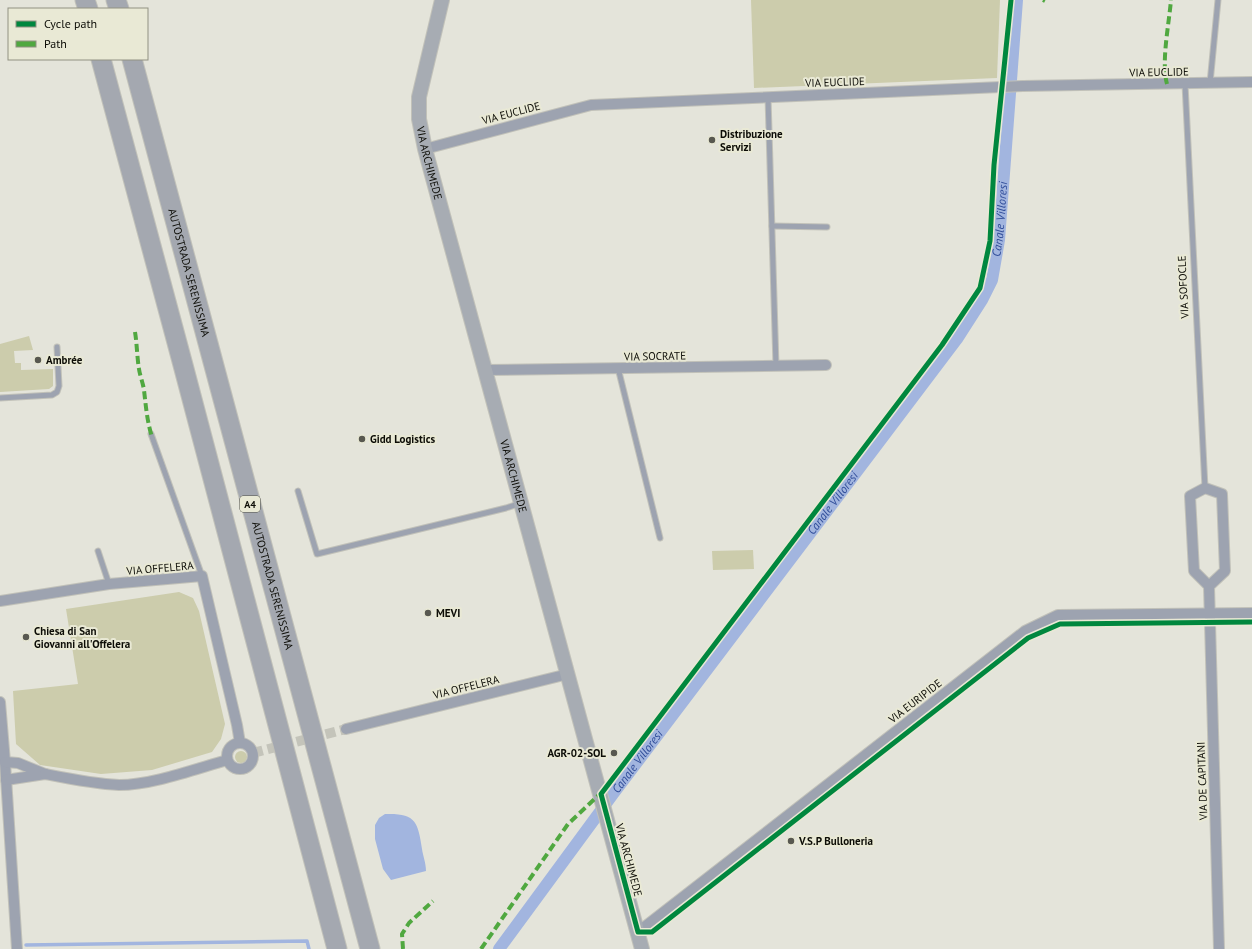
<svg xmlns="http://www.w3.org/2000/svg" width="1252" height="949" viewBox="0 0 1252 949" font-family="'PT Sans',sans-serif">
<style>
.green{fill:#ccccac}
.water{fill:#a2b5df}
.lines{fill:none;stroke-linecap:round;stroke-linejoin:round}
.stream{stroke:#a2b5df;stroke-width:3.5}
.canal{stroke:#a2b5df;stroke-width:12}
.street-tunnel{stroke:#c4c4ba;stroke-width:10;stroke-dasharray:10 5;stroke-linecap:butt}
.lane-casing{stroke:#c1c1b9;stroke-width:7}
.street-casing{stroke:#c1c1b9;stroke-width:12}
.secondary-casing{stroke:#c1c1b9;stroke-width:16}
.highway-casing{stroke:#c1c1b9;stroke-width:21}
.lane{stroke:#9da3b0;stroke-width:5}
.street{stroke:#9da3b0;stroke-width:10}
.secondary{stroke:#a7acb3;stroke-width:14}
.highway{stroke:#a4a8b0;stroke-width:19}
.quiet{stroke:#50a840;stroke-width:4;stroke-dasharray:8 4;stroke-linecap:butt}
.cycleway-casing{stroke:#e9e9d5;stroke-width:8}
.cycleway{stroke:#00873e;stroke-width:5}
.poi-dot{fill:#585850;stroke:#e9e9d5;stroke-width:1.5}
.labels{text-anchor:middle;stroke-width:4;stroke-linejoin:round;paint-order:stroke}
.shield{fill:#e9e9d5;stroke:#4e4e44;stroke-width:1}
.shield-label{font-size:10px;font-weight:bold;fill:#0c0c06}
.street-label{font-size:11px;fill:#0c0c06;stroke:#e9e9d5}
.poi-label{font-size:11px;font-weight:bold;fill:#0c0c06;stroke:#e9e9d5;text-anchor:start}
.water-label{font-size:12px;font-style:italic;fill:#314e9a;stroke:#e9e9d5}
</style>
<rect width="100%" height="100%" fill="#e4e4da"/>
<g class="green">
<path d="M751,0h249l-3,78 -243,10z"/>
<path d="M29,336l4,14 -19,1 1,12h6v7l32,-1v17l-4,3 -49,3v-48z"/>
<path d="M753,550l1,19 -41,1 -1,-19z"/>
<path d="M179,592l14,6 6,13 26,113 -4,15 -9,13 -60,18 -51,4 -61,-9 -24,-21 -3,-53 65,-7 -12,-75z"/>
<circle cx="241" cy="757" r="6"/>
</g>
<path class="water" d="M385,814c30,-1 33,7 37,35 1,7 4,14 4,22l-35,9 -8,-11 -8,-30v-14l4,-7z"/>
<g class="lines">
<path class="stream" d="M26,945l281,-4 2,8"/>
<path class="canal" id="s1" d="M499,949l114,-155 344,-455 25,-39 10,-20 7,-40 18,-240"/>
<path class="street-tunnel" d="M253,753l93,-24"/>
<g class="lane-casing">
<g id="lane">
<path d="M1210,83l8,-83"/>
<path d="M1185,84l20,404"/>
<path d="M768,97l8,269"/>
<path d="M772,226l55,1"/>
<path d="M618,368l42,170"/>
<path d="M0,398l52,-3 5,-3 2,-6 -2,-39"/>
<path d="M151,434l51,142"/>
<path d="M298,491l19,63 189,-46 15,-5"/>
<path d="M98,551l11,33"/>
</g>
</g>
<g class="street-casing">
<g id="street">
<path d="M425,149l166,-44 432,-19 229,-4"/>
<path d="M485,370l341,-5"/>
<path d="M1209,586l-15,-15 -4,-75 15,-8 17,6 3,77 -16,15 10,363"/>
<path d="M0,601l109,-17 93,-8 35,149 3,18"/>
<path d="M0,702l5,60 12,187"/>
<path d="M346,729l222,-55"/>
<circle cx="240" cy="756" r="13"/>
<path d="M5,762l13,1 27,11 -39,6"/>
<path d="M45,774c25,5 49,10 74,11 33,0 76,-16 108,-25"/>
<path d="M638,932l387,-301 33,-16 194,-2"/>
</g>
</g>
<g class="secondary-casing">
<g id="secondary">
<path id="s2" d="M442,0l-23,97v22l6,30 217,800"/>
</g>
</g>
<g class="highway-casing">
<g id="highway">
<path d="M85,0l3,9"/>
<path d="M116,0l3,9"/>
<path d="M101,59l82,306 154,584"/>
<path id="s3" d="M132,59l238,890"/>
</g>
</g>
<use href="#lane" class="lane"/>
<use href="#street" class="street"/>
<use href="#secondary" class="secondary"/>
<use href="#highway" class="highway"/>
<g class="quiet">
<path d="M1043,0l2,1"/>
<path d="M1167,84c-6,-22 2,-60 4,-84"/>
<path d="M135,332c2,12 2,25 4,37 1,7 4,14 5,21 2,17 3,31 8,47"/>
<path d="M403,949l-1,-15 7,-11 24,-22"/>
<path d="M481,949l87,-125 34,-32"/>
</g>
<g class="cycleway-casing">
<path id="cycleway" d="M1011,0l-17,165 -4,76 -10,47 -38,57 -341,449 37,138h14l376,-294 32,-14 192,-2"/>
</g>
<use href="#cycleway" class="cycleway"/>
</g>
<g class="poi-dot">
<circle cx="712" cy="140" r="4"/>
<circle cx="38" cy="360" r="4"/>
<circle cx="362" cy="439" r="4"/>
<circle cx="428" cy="613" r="4"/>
<circle cx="26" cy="637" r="4"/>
<circle cx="614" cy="753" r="4"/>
<circle cx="791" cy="841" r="4"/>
</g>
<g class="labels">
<rect class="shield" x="240" y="496" width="20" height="16" rx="3"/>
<g class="shield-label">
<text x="250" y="508">A4</text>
</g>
<g class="street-label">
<text transform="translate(1159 72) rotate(-1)" y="4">VIA EUCLIDE</text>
<text transform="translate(835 82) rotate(-2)" y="4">VIA EUCLIDE</text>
<text transform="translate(511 113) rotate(-15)" y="4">VIA EUCLIDE</text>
<text dy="4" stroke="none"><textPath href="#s2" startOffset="167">VIA ARCHIMEDE</textPath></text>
<text dy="4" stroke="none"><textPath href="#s3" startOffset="221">AUTOSTRADA SERENISSIMA</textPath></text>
<text transform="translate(1183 287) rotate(-93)" y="4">VIA SOFOCLE</text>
<text transform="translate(655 356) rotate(-1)" y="4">VIA SOCRATE</text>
<text dy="4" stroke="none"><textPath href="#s2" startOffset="491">VIA ARCHIMEDE</textPath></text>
<text transform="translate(160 568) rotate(-5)" y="4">VIA OFFELERA</text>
<text dy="4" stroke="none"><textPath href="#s3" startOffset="545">AUTOSTRADA SERENISSIMA</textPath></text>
<text transform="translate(466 687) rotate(-14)" y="4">VIA OFFELERA</text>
<text transform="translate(915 701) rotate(-38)" y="4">VIA EURIPIDE</text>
<text transform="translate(1202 781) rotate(-92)" y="4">VIA DE CAPITANI</text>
<text transform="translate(629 860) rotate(75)" y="4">VIA ARCHIMEDE</text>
</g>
<g class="poi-label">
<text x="720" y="138">Distribuzione<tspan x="720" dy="13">Servizi</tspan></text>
<text x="46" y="364">Ambrée</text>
<text x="370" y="443">Gidd Logistics</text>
<text x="436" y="617">MEVI</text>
<text x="34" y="635">Chiesa di San<tspan x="34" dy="13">Giovanni all'Offelera</tspan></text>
<text x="606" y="757" text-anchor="end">AGR-02-SOL</text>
<text x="799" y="845">V.S.P Bulloneria</text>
</g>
<g class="water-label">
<text dy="4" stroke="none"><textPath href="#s1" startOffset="893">Canale Villoresi</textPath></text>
<text dy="4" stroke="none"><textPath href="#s1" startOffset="557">Canale Villoresi</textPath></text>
<text dy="4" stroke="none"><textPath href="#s1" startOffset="233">Canale Villoresi</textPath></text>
</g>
</g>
<rect x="8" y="8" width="140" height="52" fill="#e9e9d5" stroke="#919182"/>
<rect x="16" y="21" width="20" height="6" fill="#00873e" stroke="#919182"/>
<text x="44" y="28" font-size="12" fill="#0c0c06">Cycle path</text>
<rect x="16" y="41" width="20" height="6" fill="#50a840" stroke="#919182"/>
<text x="44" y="48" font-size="12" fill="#0c0c06">Path</text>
</svg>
